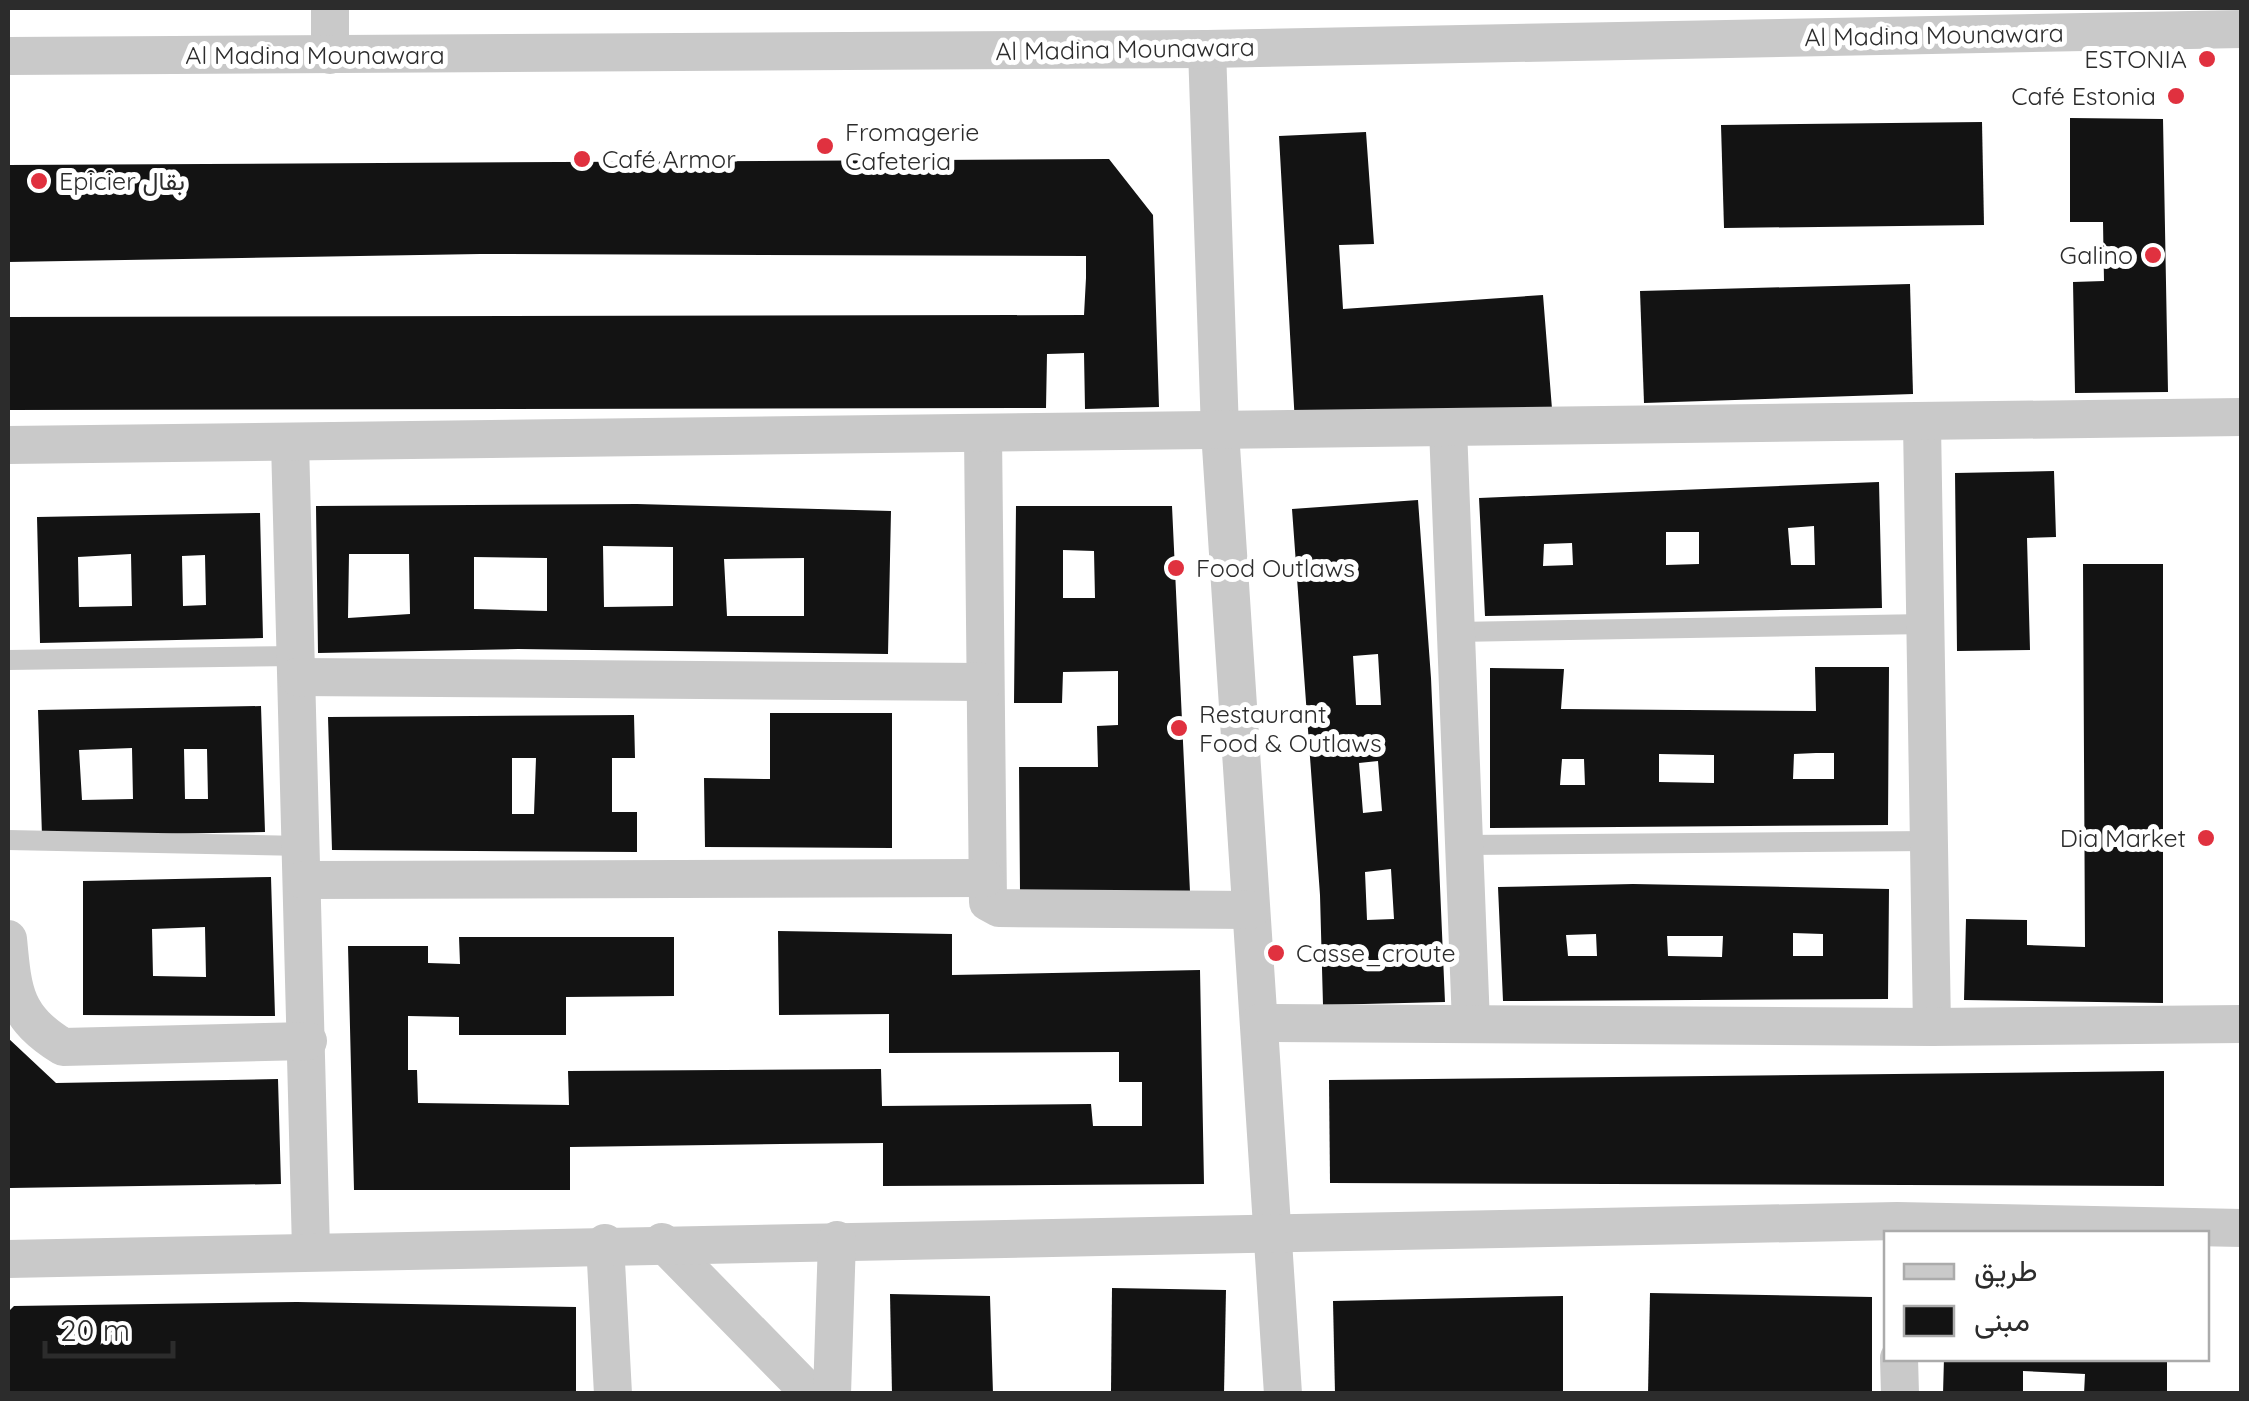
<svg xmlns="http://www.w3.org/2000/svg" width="2249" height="1401" viewBox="0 0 2249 1401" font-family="Quicksand,Vazirmatn,sans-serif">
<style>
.building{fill:#131313;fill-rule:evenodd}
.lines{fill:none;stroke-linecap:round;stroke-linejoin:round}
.service{stroke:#c9c9c9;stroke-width:20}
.minor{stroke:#c9c9c9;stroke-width:38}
.poi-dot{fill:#e0313f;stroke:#fff;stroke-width:4}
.labels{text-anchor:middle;stroke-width:10;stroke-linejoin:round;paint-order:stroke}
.street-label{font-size:25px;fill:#2c2c2c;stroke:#fff}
.poi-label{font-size:25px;fill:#2c2c2c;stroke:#fff;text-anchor:start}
</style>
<rect width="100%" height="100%" fill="#fff"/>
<g class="building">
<path d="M2070,118l93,1 5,273 -93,1 -2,-111 31,-1 -1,-59h-33z"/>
<path d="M1982,122l2,103 -260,3 -3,-103z"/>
<path d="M1366,132l8,112 -35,1 4,64 200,-14 9,114 -257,15 -16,-288z"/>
<path d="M1109,159l44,56 6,192 -74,2 -1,-56 -37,1 -1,54 -1038,2v-93l1076,-2 2,-37v-22l-606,-2 -472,8v-97z"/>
<path d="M1910,284l3,110 -269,9 -4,-112z"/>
<path d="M2054,471l2,66 -29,1 3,112 -73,1 -2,-178z"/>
<path d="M1879,482l3,126 -397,8 -6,-118zM1814,526l1,39h-24l-3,-37zM1666,532h33v32l-33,1zM1572,543l1,22 -30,1 1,-22z"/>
<path d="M1418,500l13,178 14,324 -122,3 -3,-110 -28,-386zM1378,654l3,51h-25l-3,-49zM1378,761l4,50 -19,2 -4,-50zM1391,869l3,50 -27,1 -2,-48z"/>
<path d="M637,504l254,7 -3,143 -370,-5 -200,4 -2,-147zM603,546l70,1v59l-69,1zM349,554h60l1,60 -62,4zM474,557l73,1v53l-73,-2zM804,558v58h-77l-3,-57z"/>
<path d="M1016,506h156l18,386h-170l-1,-125h79l-1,-41 21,-1v-54l-55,1 -1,31h-48zM1063,550l31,1 1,47h-32z"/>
<path d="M260,513l3,125 -223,5 -3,-126zM131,554l1,52 -53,1 -1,-50zM205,555l1,50 -23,1 -1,-50z"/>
<path d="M2083,564h80v439l-199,-3 2,-81 61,1v25l58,2z"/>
<path d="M1815,667h74l-1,158 -398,3v-160l74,1 -3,40 255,2zM1816,753h18v26h-41l1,-25zM1659,754l55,1v28l-55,-1zM1562,759h22l1,26h-25z"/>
<path d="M261,706l4,126 -223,4 -4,-126zM132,748l1,51 -51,1 -3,-50zM184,749h23l1,50h-23z"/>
<path d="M770,713h122v135l-187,-1 -1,-69 66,1z"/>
<path d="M634,715l1,43h-23v54h25v40l-305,-2 -4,-133zM512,758h24l-2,56h-22z"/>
<path d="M271,877l4,139 -192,-1v-134zM205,927l1,50 -53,-1 -1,-47z"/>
<path d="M1633,884l256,5 -1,110 -385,2 -5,-114zM1793,933l30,1v22h-30zM1596,934l1,22h-29l-2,-21zM1667,936h56l-1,21 -54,-1z"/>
<path d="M778,931l174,3v41l248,-5 4,214 -321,2v-43l-102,1 -211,3v43h-216l-6,-244h80v17l32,1 -1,-27h215v59l-108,1v38h-107v-18l-51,-1v54h9l1,33 151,2 -1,-34 313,-2 1,37 209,-2 2,22h49v-44h-23v-30l-230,1v-39l-110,1z"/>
<path d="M8,1038l48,45 222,-4 3,105 -271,4z"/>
<path d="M2164,1071v115l-834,-3 -1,-103z"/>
<path d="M1112,1288l114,2 -2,104 -113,-2z"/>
<path d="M1650,1293l222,4v97h-224z"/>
<path d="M890,1294l100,2 3,98h-101z"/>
<path d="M1563,1296v98h-228l-2,-93z"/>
<path d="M297,1302l279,5v87h-568v-82l6,-6z"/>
<path d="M1944,1358h223v36h-83l1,-20 -62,-3v23h-80z"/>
</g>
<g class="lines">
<g class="service">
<path d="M1456,632l470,-8"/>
<path d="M8,660l288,-4"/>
<path d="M8,840l295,6"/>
<path d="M1465,845l464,-4"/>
</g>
<g class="minor">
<path d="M1207,49l13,382 63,963"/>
<path d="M330,55v-47"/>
<path d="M8,56l1199,-7 1035,-20"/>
<path d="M1922,424l10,603"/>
<path d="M1448,428l23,596"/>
<path d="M983,434l5,468 11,6 252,2"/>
<path d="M290,442l21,807"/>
<path d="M8,445l2234,-28"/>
<path d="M297,677l687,5"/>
<path d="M303,880l682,-2"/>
<path d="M8,939c5,55 7,78 55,108l245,-6"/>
<path d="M1259,1023l673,4 310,-3"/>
<path d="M662,1242l149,152"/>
<path d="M605,1243l8,151"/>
<path d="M8,1259l1889,-38 345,7"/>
<path d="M1899,1358l1,36"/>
<path d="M832,1394l5,-154"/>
</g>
</g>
<g class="poi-dot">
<circle cx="2207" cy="59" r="10"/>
<circle cx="2176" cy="96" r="10"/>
<circle cx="825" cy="146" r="10"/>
<circle cx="582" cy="159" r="10"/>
<circle cx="39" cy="181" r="10"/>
<circle cx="2153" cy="255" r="10"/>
<circle cx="1176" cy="568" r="10"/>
<circle cx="1179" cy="728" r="10"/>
<circle cx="2206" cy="838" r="10"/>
<circle cx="1276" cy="953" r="10"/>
</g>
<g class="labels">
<g class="street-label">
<text transform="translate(1934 35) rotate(-1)" y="9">Al Madina Mounawara</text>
<text transform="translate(1125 49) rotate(-1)" y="9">Al Madina Mounawara</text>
<text x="315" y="64">Al Madina Mounawara</text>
</g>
<g class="poi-label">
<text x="2187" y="68" text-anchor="end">ESTONIA</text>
<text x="2156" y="105" text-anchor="end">Café Estonia</text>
<text x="845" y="141">Fromagerie<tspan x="845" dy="29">Cafeteria</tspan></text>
<text x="602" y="168">Café Armor</text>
<text x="59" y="190">Epicier بقال</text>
<text x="2133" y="264" text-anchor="end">Galino</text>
<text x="1196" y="577">Food Outlaws</text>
<text x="1199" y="723">Restaurant<tspan x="1199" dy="29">Food &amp; Outlaws</tspan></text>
<text x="2186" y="847" text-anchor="end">Dia Market</text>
<text x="1296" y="962">Casse_croute</text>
</g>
</g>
<rect width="2249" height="1401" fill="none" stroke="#2c2c2c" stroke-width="20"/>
<rect x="1884" y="1231" width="325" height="130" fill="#ffffff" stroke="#ababab" stroke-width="2.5"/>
<rect x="1904" y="1264" width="50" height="15" fill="#c9c9c9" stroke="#ababab" stroke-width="2.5"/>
<text x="1974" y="1281" font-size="30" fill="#2c2c2c">طريق</text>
<rect x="1904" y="1306" width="50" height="30" fill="#131313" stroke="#ababab" stroke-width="2.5"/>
<text x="1974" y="1331" font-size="30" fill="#2c2c2c">مبنى</text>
<path d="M45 1341v15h128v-15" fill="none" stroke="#2c2c2c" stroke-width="5"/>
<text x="60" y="1341" font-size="30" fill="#2c2c2c" stroke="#ffffff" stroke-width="8" paint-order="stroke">20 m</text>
</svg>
